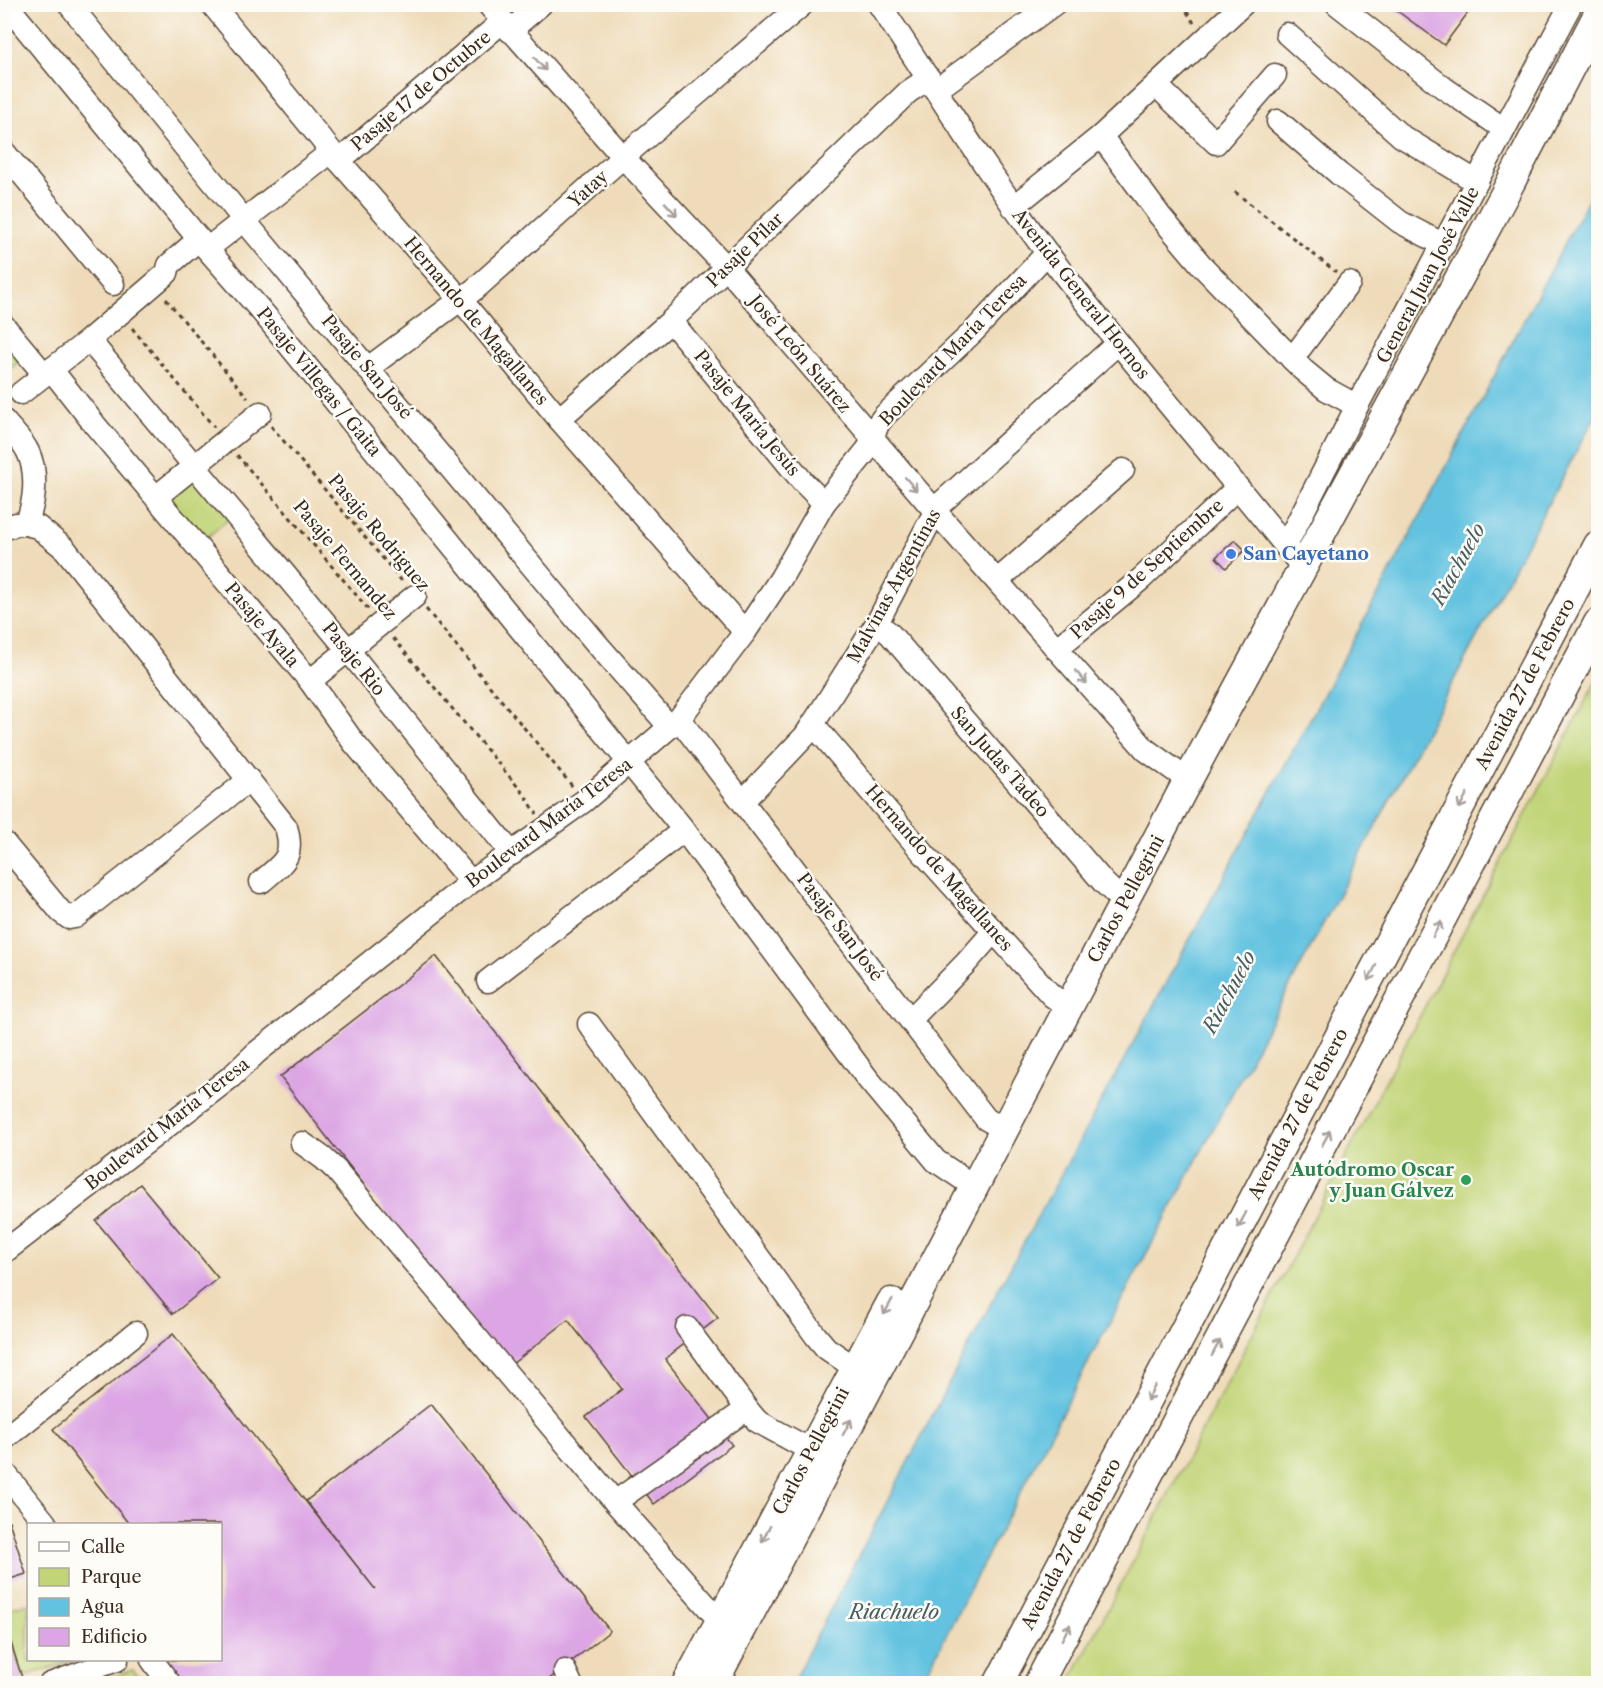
<svg xmlns="http://www.w3.org/2000/svg" width="1603" height="1688" viewBox="0 0 1603 1688" font-family="'Libre Caslon Text',serif">
<style>
.green{fill:#c1d477;stroke:#7e7f4a;stroke-width:1.5}
.water{fill:#62c2e0;stroke:#4e767f;stroke-width:1.5}
.building{fill:#dca5e4}
.lines{fill:none;stroke-linecap:round;stroke-linejoin:round}
.minor-casing{stroke:#564535;stroke-width:25}
.major-casing{stroke:#564535;stroke-width:31}
.path{stroke:#564535;stroke-width:3;stroke-dasharray:4.5 4.5;stroke-linecap:butt}
.minor{stroke:#fff;stroke-width:22}
.major{stroke:#fff;stroke-width:28}
.oneway{stroke:#a79f9a}
.shop-dot{fill:#3f7fe0;stroke:#fdfcf7;stroke-width:2}
.leisure-dot{fill:#2e9e5b;stroke:#fdfcf7;stroke-width:2}
.labels{text-anchor:middle;stroke-width:5;stroke-linejoin:round;paint-order:stroke}
.street-label{font-size:18px;fill:#3b2a1e;stroke:#fdfcf7}
.shop-label{font-size:18px;font-weight:bold;fill:#366cbe;stroke:#fdfcf7;text-anchor:start}
.leisure-label{font-size:18px;font-weight:bold;fill:#27864d;stroke:#fdfcf7;text-anchor:end}
.water-label{font-size:20px;font-style:italic;fill:#495f62;stroke:#fdfcf7}
</style>
<rect width="100%" height="100%" fill="#fdfcf7"/>
<filter id="ink" filterUnits="userSpaceOnUse"><feTurbulence type="fractalNoise" baseFrequency=".0167" numOctaves="2"/><feDisplacementMap in="SourceGraphic" scale="12" xChannelSelector="R" yChannelSelector="G"/><feConvolveMatrix kernelMatrix="1 2 1 2 8 2 1 2 1" color-interpolation-filters="sRGB"/></filter>
<filter id="wash" filterUnits="userSpaceOnUse"><feTurbulence type="fractalNoise" baseFrequency=".008" numOctaves="4" result="noise"/><feDisplacementMap in="SourceGraphic" scale="24" xChannelSelector="R" yChannelSelector="G"/><feGaussianBlur stdDeviation="1.35" result="paint"/><feColorMatrix in="noise" values="0 0 0 0 0 0 0 0 0 0 0 0 0 0 0 0 0 1.4 0 .05"/><feComposite in="paint" operator="in"/></filter>
<g filter="url(#wash)">
<rect width="100%" height="100%" fill="#efdbb9"/>
<g class="green">
<path d="M4,337l18,22 -17,15h-1z"/>
<path d="M195,474l36,43 -27,23 -36,-42z"/>
<path d="M1598,677v1006h-529z"/>
<path d="M28,1603v57h48l-54,17 -17,-54 -1,-13z"/>
<path d="M133,1670l10,13h-50z"/>
</g>
<path class="water" d="M1598,181v230l-499,931 -178,341h-129l207,-395 380,-695z"/>
<g id="blocks">
<g class="building">
<path d="M1389,5h82l2,1 -29,39z"/>
<path d="M1235,540l10,10 -19,18 -10,-11z"/>
<path d="M436,956l282,362 -53,41 67,86 -78,59 -68,-87 36,-28 -54,-69 -61,48 -227,-291z"/>
<path d="M140,1184l78,94 -45,36 -77,-93z"/>
<path d="M173,1334l202,255 -69,-88 125,-97 179,227 -67,53h-370l-19,-24h66v-136h-91l-76,-95z"/>
<path d="M9,1521l17,53 -22,7v-58z"/>
<path d="M4,1624h1l19,60h-20z"/>
</g>
</g>
</g>
<g filter="url(#ink)">
<use href="#blocks" fill-opacity="0" stroke="#564535" stroke-width="1.5"/>
<g class="lines">
<g class="minor-casing">
<g id="minor">
<path d="M6,4l201,245 57,65 420,516 183,248 69,83 39,26"/>
<path d="M69,4l175,216 353,424 72,82"/>
<path d="M212,4l127,157 122,139 98,119 186,213"/>
<path d="M488,4l135,153 104,111 208,243 211,239 42,30"/>
<path d="M879,4c55,82 107,167 166,246 82,109 174,211 258,318"/>
<path d="M1337,4l107,84 60,41"/>
<path d="M510,31l31,-27"/>
<path d="M1287,34l114,102 76,46"/>
<path d="M1156,85l60,58 59,-68"/>
<path d="M936,90l118,-86"/>
<path d="M1278,121l61,53 61,48 44,23"/>
<path d="M1101,136l59,80 43,51 100,103 23,19 31,17"/>
<path d="M4,152l109,132"/>
<path d="M339,161l163,-139"/>
<path d="M1013,207l88,-71 142,-132"/>
<path d="M207,249l124,-97"/>
<path d="M671,321l132,161 21,21"/>
<path d="M4,326l40,48"/>
<path d="M89,340l259,310 164,204"/>
<path d="M1292,359l57,-76"/>
<path d="M368,368l107,-79 148,-132 180,-153"/>
<path d="M51,369l44,56 215,256 44,62 117,139"/>
<path d="M21,393l68,-53 78,-67 2,-8 30,-26"/>
<path d="M559,419l112,-98 237,-229 21,-14"/>
<path d="M4,421c8,10 19,20 24,31 10,21 7,51 -2,72l12,3 27,22 221,278c9,31 -3,36 -25,55"/>
<path d="M156,497l104,-84"/>
<path d="M4,529l12,-5h10"/>
<path d="M1286,545l71,-139 214,-402"/>
<path d="M997,581l126,-111"/>
<path d="M877,623l13,11 214,249 20,19"/>
<path d="M1056,649l85,-70 96,-91"/>
<path d="M310,681l105,-85"/>
<path d="M679,719l307,400 19,11"/>
<path d="M813,724l111,130 127,141 18,13"/>
<path d="M744,800l61,-64 8,-12 64,-101 61,-117 180,-163"/>
<path d="M4,843l57,69 8,6 6,-1 174,-137"/>
<path d="M488,981l196,-151"/>
<path d="M911,1019l55,-56 28,-32"/>
<path d="M589,1024l227,312 10,12 29,20"/>
<path d="M302,1143l21,15 13,12 279,332 105,119 13,8"/>
<path d="M4,1252l228,-176 24,-23 215,-171 113,-81 95,-82 66,-87 36,-54 43,-75 44,-54 10,-25 6,-8 90,-85 73,-78"/>
<path d="M747,1409l10,12 68,37"/>
<path d="M4,1439l132,-106"/>
<path d="M4,1472l42,52"/>
<path d="M615,1502l132,-93 -60,-81"/>
<path d="M152,1660l18,24"/>
<path d="M565,1671l6,13"/>
<path d="M50,1684l67,-24"/>
</g>
</g>
<g class="major-casing">
<g id="major">
<path d="M686,1684l205,-382"/>
<path d="M713,1684l475,-904 314,-581 96,-185"/>
<path d="M998,1684l600,-1139"/>
<path d="M1038,1684l560,-1061"/>
</g>
</g>
<g class="path">
<path d="M1182,4l12,19"/>
<path d="M1235,192l101,80"/>
<path d="M166,299l82,99"/>
<path d="M132,328l82,99"/>
<path d="M271,426l131,155"/>
<path d="M237,455l132,155"/>
<path d="M426,609l147,178"/>
<path d="M393,638l131,156 13,20"/>
</g>
<use href="#minor" class="minor"/>
<use href="#major" class="major"/>
</g>
<defs><path id="oneway-shaft" d="M-6 0H5M1.5-3L5.5 0L1.5 3" fill="none" stroke-width="1.6" stroke-linecap="round" stroke-linejoin="round" transform="scale(1.5)"/></defs>
<g class="oneway">
<use href="#oneway-shaft" transform="translate(540 64) rotate(48)"/>
<use href="#oneway-shaft" transform="translate(671 209) rotate(47)"/>
<use href="#oneway-shaft" transform="translate(911 484) rotate(49)"/>
<use href="#oneway-shaft" transform="translate(1081 677) rotate(48)"/>
<use href="#oneway-shaft" transform="translate(1463 801) rotate(118)"/>
<use href="#oneway-shaft" transform="translate(1437 929) rotate(-62)"/>
<use href="#oneway-shaft" transform="translate(1372 973) rotate(118)"/>
<use href="#oneway-shaft" transform="translate(1326 1138) rotate(-62)"/>
<use href="#oneway-shaft" transform="translate(1242 1220) rotate(118)"/>
<use href="#oneway-shaft" transform="translate(888 1307) rotate(119)"/>
<use href="#oneway-shaft" transform="translate(1216 1348) rotate(-62)"/>
<use href="#oneway-shaft" transform="translate(1151 1393) rotate(118)"/>
<use href="#oneway-shaft" transform="translate(847 1427) rotate(-62)"/>
<use href="#oneway-shaft" transform="translate(766 1534) rotate(118)"/>
<use href="#oneway-shaft" transform="translate(1066 1632) rotate(-62)"/>
</g>
</g>
<circle class="shop-dot" cx="1231" cy="554" r="6"/>
<circle class="leisure-dot" cx="1466" cy="1180" r="6"/>
<g class="labels">
<g class="street-label">
<text transform="translate(421 91) rotate(-40)" y="6">Pasaje 17 de Octubre</text>
<text transform="translate(588 189) rotate(-42)" y="6">Yatay</text>
<text transform="translate(745 250) rotate(-44)" y="6">Pasaje Pilar</text>
<text transform="translate(1428 275) rotate(-62)" y="6">General Juan José Valle</text>
<text transform="translate(1081 294) rotate(52)" y="6">Avenida General Hornos</text>
<text transform="translate(476 321) rotate(50)" y="6">Hernando de Magallanes</text>
<text transform="translate(953 350) rotate(-46)" y="6">Boulevard María Teresa</text>
<text transform="translate(800 354) rotate(50)" y="6">José León Suárez</text>
<text transform="translate(367 367) rotate(50)" y="6">Pasaje San José</text>
<text transform="translate(319 382) rotate(51)" y="6">Pasaje Villegas / Gaita</text>
<text transform="translate(747 413) rotate(51)" y="6">Pasaje María Jesús</text>
<text transform="translate(379 533) rotate(50)" y="6">Pasaje Rodriguez</text>
<text transform="translate(345 560) rotate(50)" y="6">Pasaje Fernandez</text>
<text transform="translate(1147 569) rotate(-42)" y="6">Pasaje 9 de Septiembre</text>
<text transform="translate(894 586) rotate(-61)" y="6">Malvinas Argentinas</text>
<text transform="translate(262 625) rotate(50)" y="6">Pasaje Ayala</text>
<text transform="translate(354 659) rotate(51)" y="6">Pasaje Rio</text>
<text transform="translate(1525 684) rotate(-62)" y="6">Avenida 27 de Febrero</text>
<text transform="translate(1000 762) rotate(49)" y="6">San Judas Tadeo</text>
<text transform="translate(549 823) rotate(-37)" y="6">Boulevard María Teresa</text>
<text transform="translate(939 868) rotate(49)" y="6">Hernando de Magallanes</text>
<text transform="translate(1126 899) rotate(-62)" y="6">Carlos Pellegrini</text>
<text transform="translate(840 927) rotate(53)" y="6">Pasaje San José</text>
<text transform="translate(1298 1114) rotate(-62)" y="6">Avenida 27 de Febrero</text>
<text transform="translate(167 1124) rotate(-38)" y="6">Boulevard María Teresa</text>
<text transform="translate(811 1451) rotate(-62)" y="6">Carlos Pellegrini</text>
<text transform="translate(1071 1544) rotate(-62)" y="6">Avenida 27 de Febrero</text>
</g>
<g class="shop-label">
<text x="1243" y="560">San Cayetano</text>
</g>
<g class="leisure-label">
<text x="1454" y="1176">Autódromo Oscar<tspan x="1454" dy="21">y Juan Gálvez</tspan></text>
</g>
<g class="water-label">
<text transform="translate(1458 564) rotate(-61)" y="7">Riachuelo</text>
<text transform="translate(1229 992) rotate(-62)" y="7">Riachuelo</text>
<text x="894" y="1619">Riachuelo</text>
</g>
</g>
<rect width="1603" height="1688" fill="none" stroke="#fdfcf7" stroke-width="24"/>
<rect x="27" y="1523" width="195" height="138" fill="#fdfcf7" stroke="#afa8a0" stroke-width="1.5"/>
<rect x="39" y="1542" width="30" height="9" fill="#ffffff" stroke="#afa8a0" stroke-width="1.5"/>
<text x="81" y="1553" font-size="18" fill="#3b2a1e">Calle</text>
<rect x="39" y="1568" width="30" height="18" fill="#c1d477" stroke="#afa8a0" stroke-width="1.5"/>
<text x="81" y="1583" font-size="18" fill="#3b2a1e">Parque</text>
<rect x="39" y="1598" width="30" height="18" fill="#62c2e0" stroke="#afa8a0" stroke-width="1.5"/>
<text x="81" y="1613" font-size="18" fill="#3b2a1e">Agua</text>
<rect x="39" y="1628" width="30" height="18" fill="#dca5e4" stroke="#afa8a0" stroke-width="1.5"/>
<text x="81" y="1643" font-size="18" fill="#3b2a1e">Edificio</text>
</svg>
